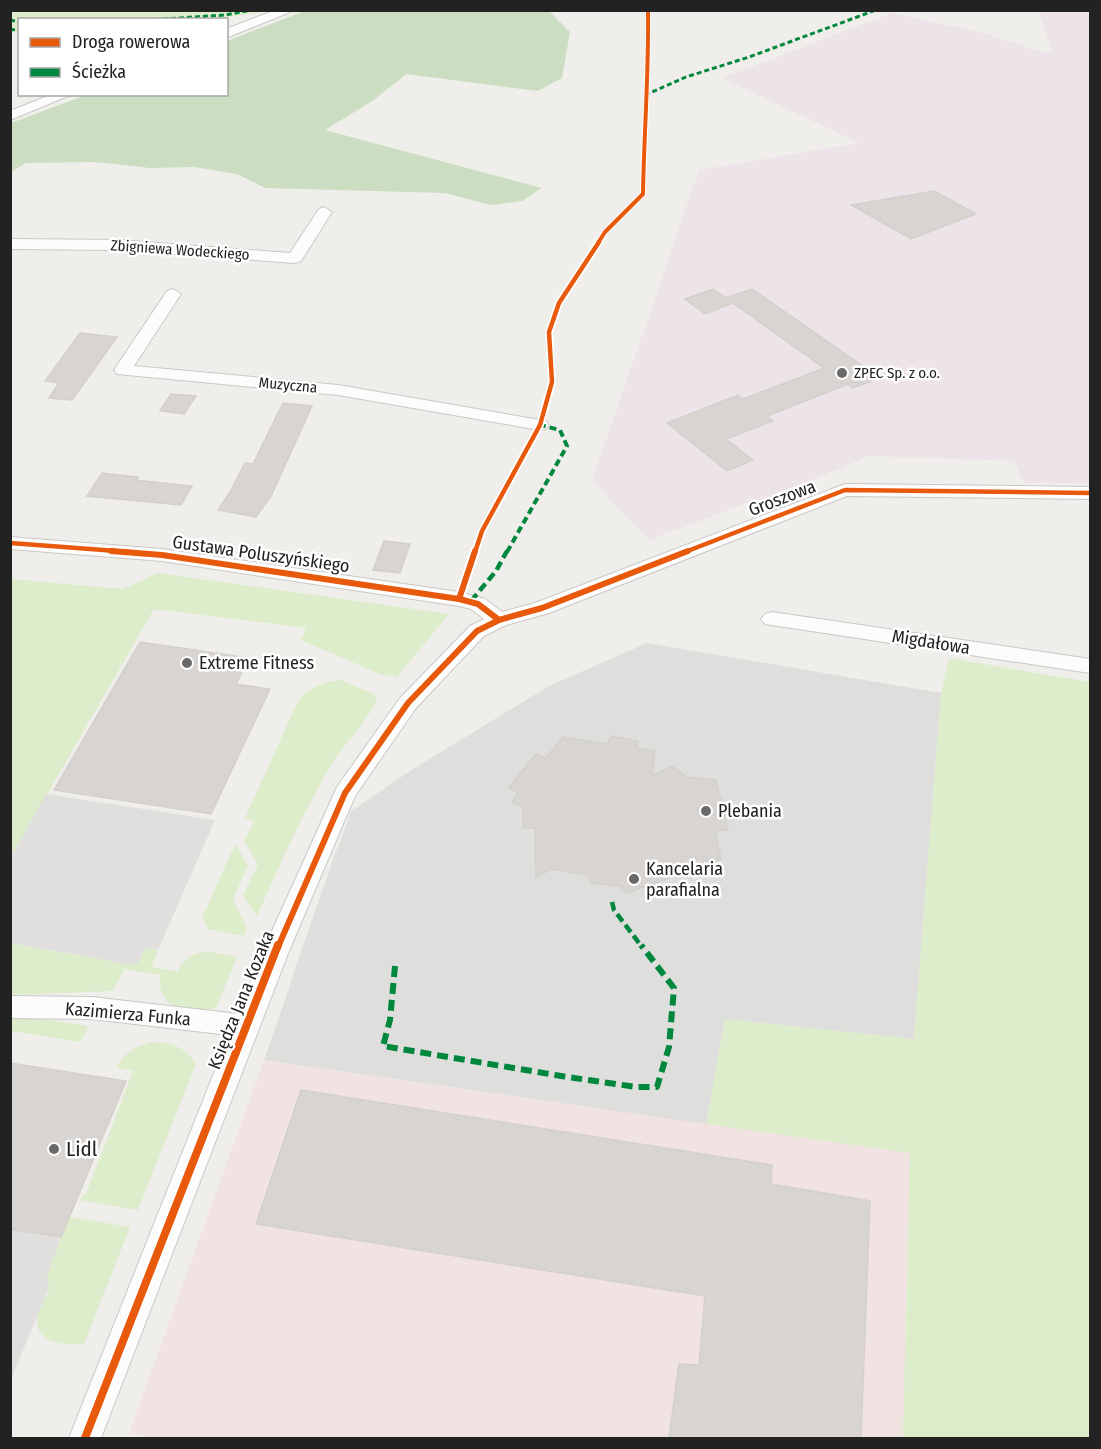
<svg xmlns="http://www.w3.org/2000/svg" width="1101" height="1449" viewBox="0 0 1101 1449" font-family="'Fira Sans Condensed',sans-serif">
<style>
.commercial{fill:#f1e3e1}
.industrial{fill:#ede4e9}
.religious{fill:#dededc}
.grass{fill:#ddeccb}
.forest{fill:#cbdec1}
.parking{fill:#e0dfde}
.building{fill:#d7d4d2;stroke:#d3d0cc;stroke-width:1.5}
.lines{fill:none;stroke-linecap:round;stroke-linejoin:round}
.minor-casing{stroke:#c9c8c7;stroke-width:2}
.minor{fill:#fdfcfc;fill-rule:evenodd}
.quiet-far3{stroke:#00873e;stroke-width:3;stroke-dasharray:5 3;stroke-linecap:butt}
.quiet-far2{stroke:#00873e;stroke-width:4;stroke-dasharray:7 4;stroke-linecap:butt}
.quiet-far1{stroke:#00873e;stroke-width:4.5;stroke-dasharray:9 4.5;stroke-linecap:butt}
.quiet{stroke:#00873e;stroke-width:6;stroke-dasharray:11 6;stroke-linecap:butt}
.cycleway-far3-casing{stroke:#fff;stroke-width:6}
.cycleway-far2-casing{stroke:#fff;stroke-width:8}
.cycleway-far1-casing{stroke:#fff;stroke-width:10}
.cycleway-casing{stroke:#fff;stroke-width:11}
.cycleway-far3{stroke:#e8590c;stroke-width:4}
.cycleway-far2{stroke:#e8590c;stroke-width:4.5}
.cycleway-far1{stroke:#e8590c;stroke-width:6}
.cycleway{stroke:#e8590c;stroke-width:8}
.poi-dot{fill:#6a6968;stroke:#fff;stroke-width:2}
.labels{text-anchor:middle;stroke-width:5;stroke-linejoin:round;paint-order:stroke}
.far-street-label{font-size:15px;fill:#222;stroke:#fff}
.far-poi-label{font-size:15px;fill:#222;stroke:#fff;text-anchor:start}
.street-label{font-size:18px;fill:#222;stroke:#fff}
.poi-label{font-size:18px;fill:#222;stroke:#fff;text-anchor:start}
.near-poi-label{font-size:21px;fill:#222;stroke:#fff;text-anchor:start}
</style>
<rect width="100%" height="100%" fill="#f0eeeb"/>
<path class="commercial" d="M264,1060l646,93 -7,285h-750l-24,-5z"/>
<path class="industrial" d="M1038,11h52v472h-66l-10,-22 -146,-5 -114,50 -5,-4 -99,38 -58,-59 107,-311 160,-27 -137,-65 170,-65 88,19 64,21 8,-3z"/>
<path class="religious" d="M647,643l294,50 -27,346 -189,-20 -19,105 -442,-64 87,-249 62,-42 136,-83z"/>
<g class="grass">
<path d="M11,10h260v1l-60,8 -191,1 -1,12h-8z"/>
<path d="M158,573l291,41 -52,63 -17,-3 -79,-34 5,-12 -152,-19 -143,248v-278l112,10z"/>
<path d="M949,658l141,24v756h-187l7,-285 -204,-29 19,-105 189,20 27,-346z"/>
<path d="M341,680l33,14 3,6c-12,25 -33,43 -47,67 -28,48 -51,99 -73,149l-14,-20 15,-32 -14,-23 10,-20 -9,-3 53,-117c10,-14 26,-19 43,-21z"/>
<path d="M235,844l13,21 -15,34 14,29 -3,8 -36,-7 -6,-11z"/>
<path d="M10,943l118,21h10l7,-16 13,2 -6,17 25,4c17,-27 32,-19 60,-14l-21,51c-27,6 -60,2 -56,-33l-36,-6 -11,22 -102,4z"/>
<path d="M10,1014l79,12 -9,16 -69,-11z"/>
<path d="M152,1042c19,0 34,5 44,22l-58,146 -58,-10 3,-6h3l47,-123 -17,-3c8,-15 20,-22 36,-26z"/>
<path d="M70,1217l60,10 -46,117c-20,2 -53,-1 -46,-30 2,-8 10,-17 11,-26 0,-5 -3,-9 -2,-14 5,-19 15,-39 23,-57z"/>
</g>
<path class="forest" d="M305,11h244l21,21 -8,46 -24,13 -132,-17 -32,26 -49,30 217,58 -20,13 -31,4 -46,-12 -180,-5 -28,-14 -43,-7 -44,1 -54,-6 -70,1 -15,9v-49l75,-28 140,-1 1,-53z"/>
<g class="parking">
<path d="M46,794l169,26 -57,130 -13,-2 -7,16h-10l-117,-21v-86z"/>
<path d="M378,813h10l-51,163 -48,10 47,-135 19,-27z"/>
<path d="M11,1229l50,8 -14,39 2,12 -38,91z"/>
</g>
<g class="building">
<path d="M934,191l42,23 -65,25 -60,-34z"/>
<path d="M713,289l13,9 26,-9 128,89 -27,10 -5,-4 -81,32 6,5 -47,18 27,21 -26,11 -60,-48 71,-28 5,4 81,-31 -91,-65 -28,11 -20,-15z"/>
<path d="M80,333l37,4 -45,63 -23,-2 10,-15 -14,-2z"/>
<path d="M171,394l25,2 -12,18 -24,-3z"/>
<path d="M283,403l29,3 -41,90 -15,21 -38,-7 12,-18 15,-29 8,1z"/>
<path d="M102,473l36,4 -2,3 56,6 -11,19 -94,-9z"/>
<path d="M384,541l26,3 -10,29 -27,-3z"/>
<path d="M140,642l109,16 -13,26 34,5 -59,125 -157,-24z"/>
<path d="M611,736l27,5 -1,7 18,3 -3,25 20,-10 15,11 29,3 12,50 -13,1 6,28 -94,34 -6,-7 -31,-3 -1,-8 -39,-6 -14,9 -1,-50h-12v-22l-11,-4 6,-9 -9,-6 27,-33 10,4 17,-21 44,7z"/>
<path d="M10,1063l116,18 -65,156 -51,-8z"/>
<path d="M301,1090l471,75 -1,19 99,17 -9,237h-192l10,-74 20,1 6,-69 -449,-72z"/>
</g>
<g class="lines">
<g class="minor-casing">
<g id="minor">
<path d="M276,10h19l-69,28v-9z"/>
<path d="M53,94h20l-63,26v-9z"/>
<path d="M324,207l8,5 -31,49 -6,2 -175,-13 -110,-1v-10l110,1 170,13 29,-44z"/>
<path d="M173,289l8,5 -47,72 204,19 202,35 6,1 3,4 -3,4 -6,1 -202,-35 -221,-21 -3,-4 53,-79z"/>
<path d="M845,484l245,3v12l-243,-3 -298,117 -43,12 -22,11 -68,72 -61,88 -66,155 -188,487h-32l160,-403 -137,-16 -82,-1v-22l82,1 146,17 25,-63 74,-164 63,-89 70,-72 14,-7 -13,-10 -12,-3 -297,-45 -152,-12v-12l152,12 297,43 26,7 17,13 33,-9z"/>
<path d="M772,612l318,47v14l-325,-49 -4,-5 4,-5z"/>
</g>
</g>
<use href="#minor" class="minor"/>
<g class="quiet-far3">
<path d="M10,20l10,2"/>
<path d="M147,20l78,-5 27,-5"/>
<path d="M10,30l10,-1"/>
<path d="M645,95l41,-18 63,-20 127,-47"/>
</g>
<path class="quiet-far2" d="M507,552l60,-106 -7,-16 -20,-5"/>
<g class="quiet-far1">
<path d="M471,601l25,-30 11,-20"/>
<path d="M612,902l2,8 28,37"/>
</g>
<path class="quiet" d="M395,966l-5,54 -7,26 178,30 75,11h21l12,-40 5,-59 -33,-43"/>
<g class="cycleway-far3-casing">
<path id="cycleway-far3" d="M598,243l7,-11 38,-38c1,-62 6,-122 5,-184"/>
</g>
<g class="cycleway-far2-casing">
<g id="cycleway-far2">
<path d="M10,543l120,9"/>
<path d="M475,552l7,-21 58,-106 12,-43 -3,-50 10,-29 40,-61"/>
<path d="M685,552l160,-62 245,3"/>
</g>
</g>
<g class="cycleway-far1-casing">
<g id="cycleway-far1">
<path d="M111,551l51,4 297,44 19,5 21,16"/>
<path d="M459,599l16,-48"/>
<path d="M278,947l67,-154 63,-90 69,-72 22,-11 43,-12 146,-57"/>
</g>
</g>
<g class="cycleway-casing">
<path id="cycleway" d="M85,1438l193,-493"/>
</g>
<use href="#cycleway-far3" class="cycleway-far3"/>
<use href="#cycleway-far2" class="cycleway-far2"/>
<use href="#cycleway-far1" class="cycleway-far1"/>
<use href="#cycleway" class="cycleway"/>
</g>
<g class="poi-dot">
<circle cx="842" cy="373" r="6"/>
<circle cx="187" cy="663" r="6"/>
<circle cx="706" cy="811" r="6"/>
<circle cx="634" cy="879" r="6"/>
<circle cx="54" cy="1149" r="6"/>
</g>
<g class="labels">
<g class="far-street-label">
<text transform="translate(180 250) rotate(4)" y="5">Zbigniewa Wodeckiego</text>
<text transform="translate(288 385) rotate(5)" y="5">Muzyczna</text>
</g>
<g class="far-poi-label">
<text x="854" y="378">ZPEC Sp. z o.o.</text>
</g>
<g class="street-label">
<text transform="translate(782 498) rotate(-21)" y="6">Groszowa</text>
<text transform="translate(261 554) rotate(8)" y="6">Gustawa Poluszyńskiego</text>
<text transform="translate(931 642) rotate(9)" y="6">Migdałowa</text>
<text transform="translate(241 1000) rotate(-68)" y="6">Księdza Jana Kozaka</text>
<text transform="translate(128 1014) rotate(5)" y="6">Kazimierza Funka</text>
</g>
<g class="poi-label">
<text x="199" y="669">Extreme Fitness</text>
<text x="718" y="817">Plebania</text>
<text x="646" y="875">Kancelaria<tspan x="646" dy="21">parafialna</tspan></text>
</g>
<g class="near-poi-label">
<text x="66" y="1156">Lidl</text>
</g>
</g>
<rect width="1101" height="1449" fill="none" stroke="#222222" stroke-width="24"/>
<rect x="18" y="18" width="210" height="78" fill="#ffffff" stroke="#a7a7a7" stroke-width="1.5"/>
<rect x="30" y="38" width="30" height="9" fill="#e8590c" stroke="#a7a7a7" stroke-width="1.5"/>
<text x="72" y="48" font-size="18" fill="#222222">Droga rowerowa</text>
<rect x="30" y="68" width="30" height="9" fill="#00873e" stroke="#a7a7a7" stroke-width="1.5"/>
<text x="72" y="78" font-size="18" fill="#222222">Ścieżka</text>
</svg>
